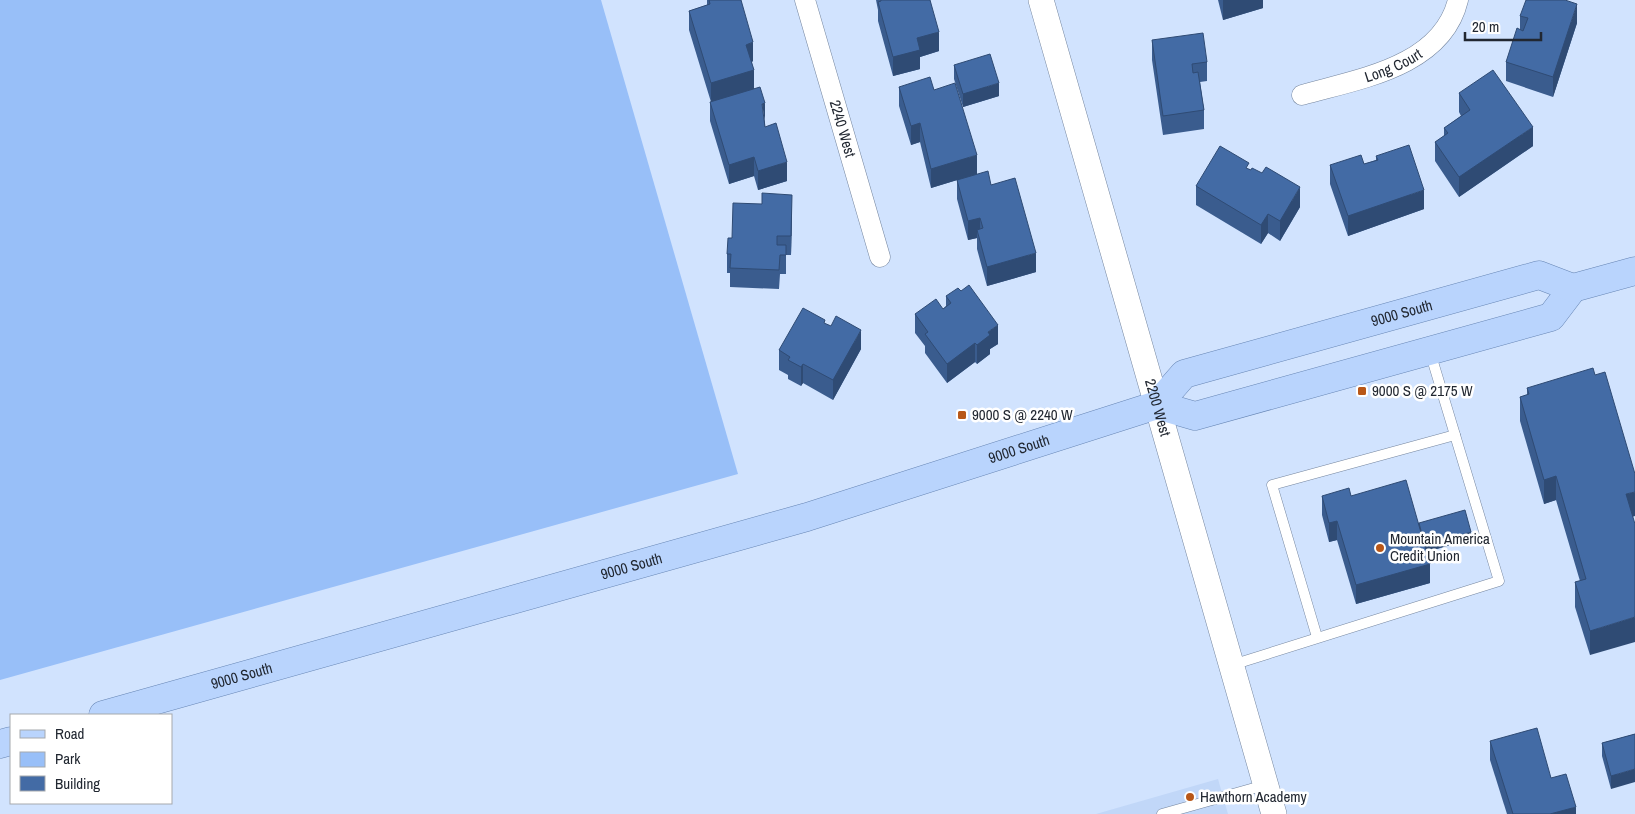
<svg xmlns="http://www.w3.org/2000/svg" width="1635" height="814" viewBox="0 0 1635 814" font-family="'Archivo Narrow',sans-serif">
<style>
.built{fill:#c1d7f8}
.green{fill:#98bff8}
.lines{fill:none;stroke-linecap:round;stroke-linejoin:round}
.service-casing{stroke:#75869f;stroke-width:11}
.minor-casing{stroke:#75869f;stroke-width:21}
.tertiary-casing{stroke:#75869f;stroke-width:26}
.primary-casing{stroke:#6685b4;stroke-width:29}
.service{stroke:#fff;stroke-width:10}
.minor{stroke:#fff;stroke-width:20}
.tertiary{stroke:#fff;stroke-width:25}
.primary{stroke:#b9d4fd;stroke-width:28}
.wall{fill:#3a5c8e}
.shaded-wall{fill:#2f4b74}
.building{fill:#436ba5;stroke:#2f4b74}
.poi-dot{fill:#b85718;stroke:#fff;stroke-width:2}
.labels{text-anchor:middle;stroke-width:5;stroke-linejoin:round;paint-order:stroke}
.street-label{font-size:15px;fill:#212731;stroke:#fff}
.poi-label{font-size:15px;fill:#212731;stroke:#fff;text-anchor:start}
</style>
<rect width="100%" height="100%" fill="#d1e3fe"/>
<path class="built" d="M1218,779l10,35h-132z"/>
<path class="green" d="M0,0h601l137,474 -738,206z"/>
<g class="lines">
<g class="service-casing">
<g id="service">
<path d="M1317,637l-45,-152 183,-50"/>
<path d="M1232,665l267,-84 -69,-229"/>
<path d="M1162,814l103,-29"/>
</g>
</g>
<g class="minor-casing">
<g id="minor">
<path id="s1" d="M805,0l75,257"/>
<path id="s2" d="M1302,95c56,-16 140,-28 156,-95"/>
</g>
</g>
<g class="tertiary-casing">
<g id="tertiary">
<path id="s3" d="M1041,0l233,814"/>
</g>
</g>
<g class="primary-casing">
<g id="primary">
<path d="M1157,405l38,11 356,-99 22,-29"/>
<path id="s4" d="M103,715l704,-198 350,-112 27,-31 355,-99 34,13 62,-17"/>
<path d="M0,744l11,-3"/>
</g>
</g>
<use href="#service" class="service"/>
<use href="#minor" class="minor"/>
<use href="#tertiary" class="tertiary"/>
<use href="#primary" class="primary"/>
</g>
<g class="wall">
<path d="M707,0h34l12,61 -1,1 2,27 11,33v5l22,54 -29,9 -4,-14 -25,8 -19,-63v-19h1l-22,-72v-19l18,-6z"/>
<path d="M876,0h54l9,51 -19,6v12l-27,7 -15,-55v-11z"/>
<path d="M1218,0h45v8l-40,12z"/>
<path d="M1520,16l57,7 -24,74 -47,-16v-19l14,-32z"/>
<path d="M1152,40l55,22v19l-7,1 4,28v19l-41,6 -11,-75z"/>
<path d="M954,65l45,31 -36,11 -9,-28z"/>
<path d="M899,87l35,3 43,84 14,11 45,87 -49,14 -10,-37v-11l-9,2 -11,-41v-19l-26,8 -11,-46 -9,3 -12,-39z"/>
<path d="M1459,93l74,53 -74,51 -24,-36v-19l9,-6v-8l17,-12 -2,-4z"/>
<path d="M1376,156l48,53 -76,27 -18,-52v-19l34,-1 12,-4z"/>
<path d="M1249,169l51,38 -20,34 -12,-8 -7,11 -65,-39v-19z"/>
<path d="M762,204l30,10 -1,41h-5v19h-6l-1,15 -49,-2v-14h-3v-19l5,-16z"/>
<path d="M946,296l52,48 -8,5v5l-13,10 -2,-2 -28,21 -22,-30v-7l-10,-13v-19l28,-5 3,-3z"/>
<path d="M825,324l36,25 -28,51 -30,-17 -2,3 -13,-7v-4l-9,-5v-20z"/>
<path d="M1527,388l106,129 -43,138 -15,-48v-25l5,-1 -24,-81 -12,4 -24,-83v-24l7,-2z"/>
<path d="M1322,496h29l68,27 52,16 -44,13 3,31 -74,21 -19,-64 -8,2 -7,-27z"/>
<path d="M1635,734l-24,55 -9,-33v-13z"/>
<path d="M1490,741l61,37 25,36h-69l-17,-54z"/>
</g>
<g class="shaded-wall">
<path d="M1223,0h40v8l-40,12z"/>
<path d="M1577,4v19l-24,74v-20z"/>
<path d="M939,32v19l-19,6v12l-27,7v-19l24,-19z"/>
<path d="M753,42v19l-7,3v-19z"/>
<path d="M754,70v19l-43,13v-19z"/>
<path d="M999,83v13l-36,11v-13z"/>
<path d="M765,103v19l-3,-18z"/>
<path d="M920,123v19l-9,3v-19z"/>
<path d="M1533,127v19l-74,51v-20z"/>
<path d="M977,155v19l-46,14v-19z"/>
<path d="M754,157v19l-25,8v-19z"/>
<path d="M787,162v19l-29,9v-19z"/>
<path d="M1300,187v20l-20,34v-20z"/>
<path d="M1424,190v19l-76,27v-20z"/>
<path d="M792,195v19l-1,41v-19z"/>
<path d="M1268,214v19l-7,11v-19z"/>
<path d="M980,218v19l-3,-7v8l-9,2v-19z"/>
<path d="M1036,253v19l-49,14v-19z"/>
<path d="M998,325v19l-8,5v5l-13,10v-19l11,-13z"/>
<path d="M861,330v19l-28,51v-20z"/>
<path d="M975,343v19l-28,21v-19z"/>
<path d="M803,364v19l-2,3v-19z"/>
<path d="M1556,476v24l-12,4v-24z"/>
<path d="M1635,492v24l-9,3v-25z"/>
<path d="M1337,521v19l-8,2v-19z"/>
<path d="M1471,532v7l-49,14v-6z"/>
<path d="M1430,564v19l-74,21v-19z"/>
<path d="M1635,617v25l-45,13v-24z"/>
<path d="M1635,769v13l-24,7v-13z"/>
<path d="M1576,807v7h-26z"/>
</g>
<g class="building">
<path d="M709,0h32l12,42 -7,3 8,25 -43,13 -22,-72 21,-7z"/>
<path d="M881,0h49l9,32 -22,6 3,12 -27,7 -15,-55 3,-1z"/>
<path d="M1526,0h39l12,4 -24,73 -47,-15 11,-34 6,3 5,-13 -8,-2z"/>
<path d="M1203,33l4,29 -15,2 1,9 5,-1 6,38 -41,6 -11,-76z"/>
<path d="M990,54l9,29 -36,11 -9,-29z"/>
<path d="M1493,70l40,57 -74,50 -24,-35 13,-9 -4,-5 26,-18 -11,-17z"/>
<path d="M930,77l4,13 21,-7 22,72 -46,14 -11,-46 -9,3 -12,-39z"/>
<path d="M760,87l5,16 -3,1 3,23 11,-4 11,39 -29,9 -4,-14 -25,8 -19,-63z"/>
<path d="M1409,145l15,45 -76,26 -18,-51 31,-10 3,9 14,-4 -2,-4z"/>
<path d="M1220,146l29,17 -3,5 5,2 1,-2 10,5 4,-6 34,20 -20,34 -12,-7 -7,11 -65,-39z"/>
<path d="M988,171l3,14 24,-7 21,75 -49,14 -10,-37 6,-2 -3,-10 -12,3 -11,-41z"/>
<path d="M762,193l30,2 -1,41h-14v9h9v10h-6l-1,15 -49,-2 1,-14h-4l1,-16h4l1,-35 29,1z"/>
<path d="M969,285l29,40 -10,7 2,3 -13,10 -2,-2 -28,21 -22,-30 3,-2 -13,-18 21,-15 7,10 8,-6 -5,-7 12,-8 3,3z"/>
<path d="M803,308l22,12 -1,3 7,3 5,-10 25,14 -28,50 -30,-16 -2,3 -13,-7 2,-3 -11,-7z"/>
<path d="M1593,368l2,7 10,-3 30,102v18l-9,2 9,30v93l-45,14 -15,-49 11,-3 -30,-103 -12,4 -24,-83 9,-3 -2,-6z"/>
<path d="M1406,480l24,84 -74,21 -19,-64 -8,2 -7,-27 27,-8 2,8z"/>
<path d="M1465,510l6,22 -46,14 -6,-23z"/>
<path d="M1537,728l14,50 15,-4 10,33 -26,7h-37l-23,-73z"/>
<path d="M1635,734v35l-24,7 -9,-33z"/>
</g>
<g class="poi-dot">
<rect x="1357" y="386" width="10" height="10" rx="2.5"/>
<rect x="957" y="410" width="10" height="10" rx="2.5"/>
<circle cx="1380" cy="548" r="5"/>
<circle cx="1190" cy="797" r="5"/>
</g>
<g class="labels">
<g class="street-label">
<text dy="5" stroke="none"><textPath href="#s2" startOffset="96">Long Court</textPath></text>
<text dy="5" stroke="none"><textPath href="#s1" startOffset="134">2240 West</textPath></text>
<text dy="5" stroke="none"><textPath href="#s4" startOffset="1366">9000 South</textPath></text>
<text dy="5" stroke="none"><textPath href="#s3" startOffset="424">2200 West</textPath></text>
<text dy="5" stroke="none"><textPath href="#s4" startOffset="954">9000 South</textPath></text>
<text dy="5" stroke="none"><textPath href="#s4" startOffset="549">9000 South</textPath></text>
<text dy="5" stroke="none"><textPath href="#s4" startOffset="144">9000 South</textPath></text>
</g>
<g class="poi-label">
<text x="1372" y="396">9000 S @ 2175 W</text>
<text x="972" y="420">9000 S @ 2240 W</text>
<text x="1390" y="544">Mountain America<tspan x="1390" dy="17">Credit Union</tspan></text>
<text x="1200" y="802">Hawthorn Academy</text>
</g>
</g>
<rect x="10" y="714" width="162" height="90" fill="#ffffff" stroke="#a6a9ad"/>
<rect x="20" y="730" width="25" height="8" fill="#b9d4fd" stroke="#a6a9ad"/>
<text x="55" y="739" font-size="15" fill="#212731">Road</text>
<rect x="20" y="752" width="25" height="15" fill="#98bff8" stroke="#a6a9ad"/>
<text x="55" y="764" font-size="15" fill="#212731">Park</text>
<rect x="20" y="776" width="25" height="15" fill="#436ba5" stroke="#a6a9ad"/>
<text x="55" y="789" font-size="15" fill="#212731">Building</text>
<path d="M1465 32v8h76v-8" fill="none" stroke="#212731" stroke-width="2.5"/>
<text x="1472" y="32" font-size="15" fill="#212731" stroke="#ffffff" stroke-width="4" paint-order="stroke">20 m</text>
</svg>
